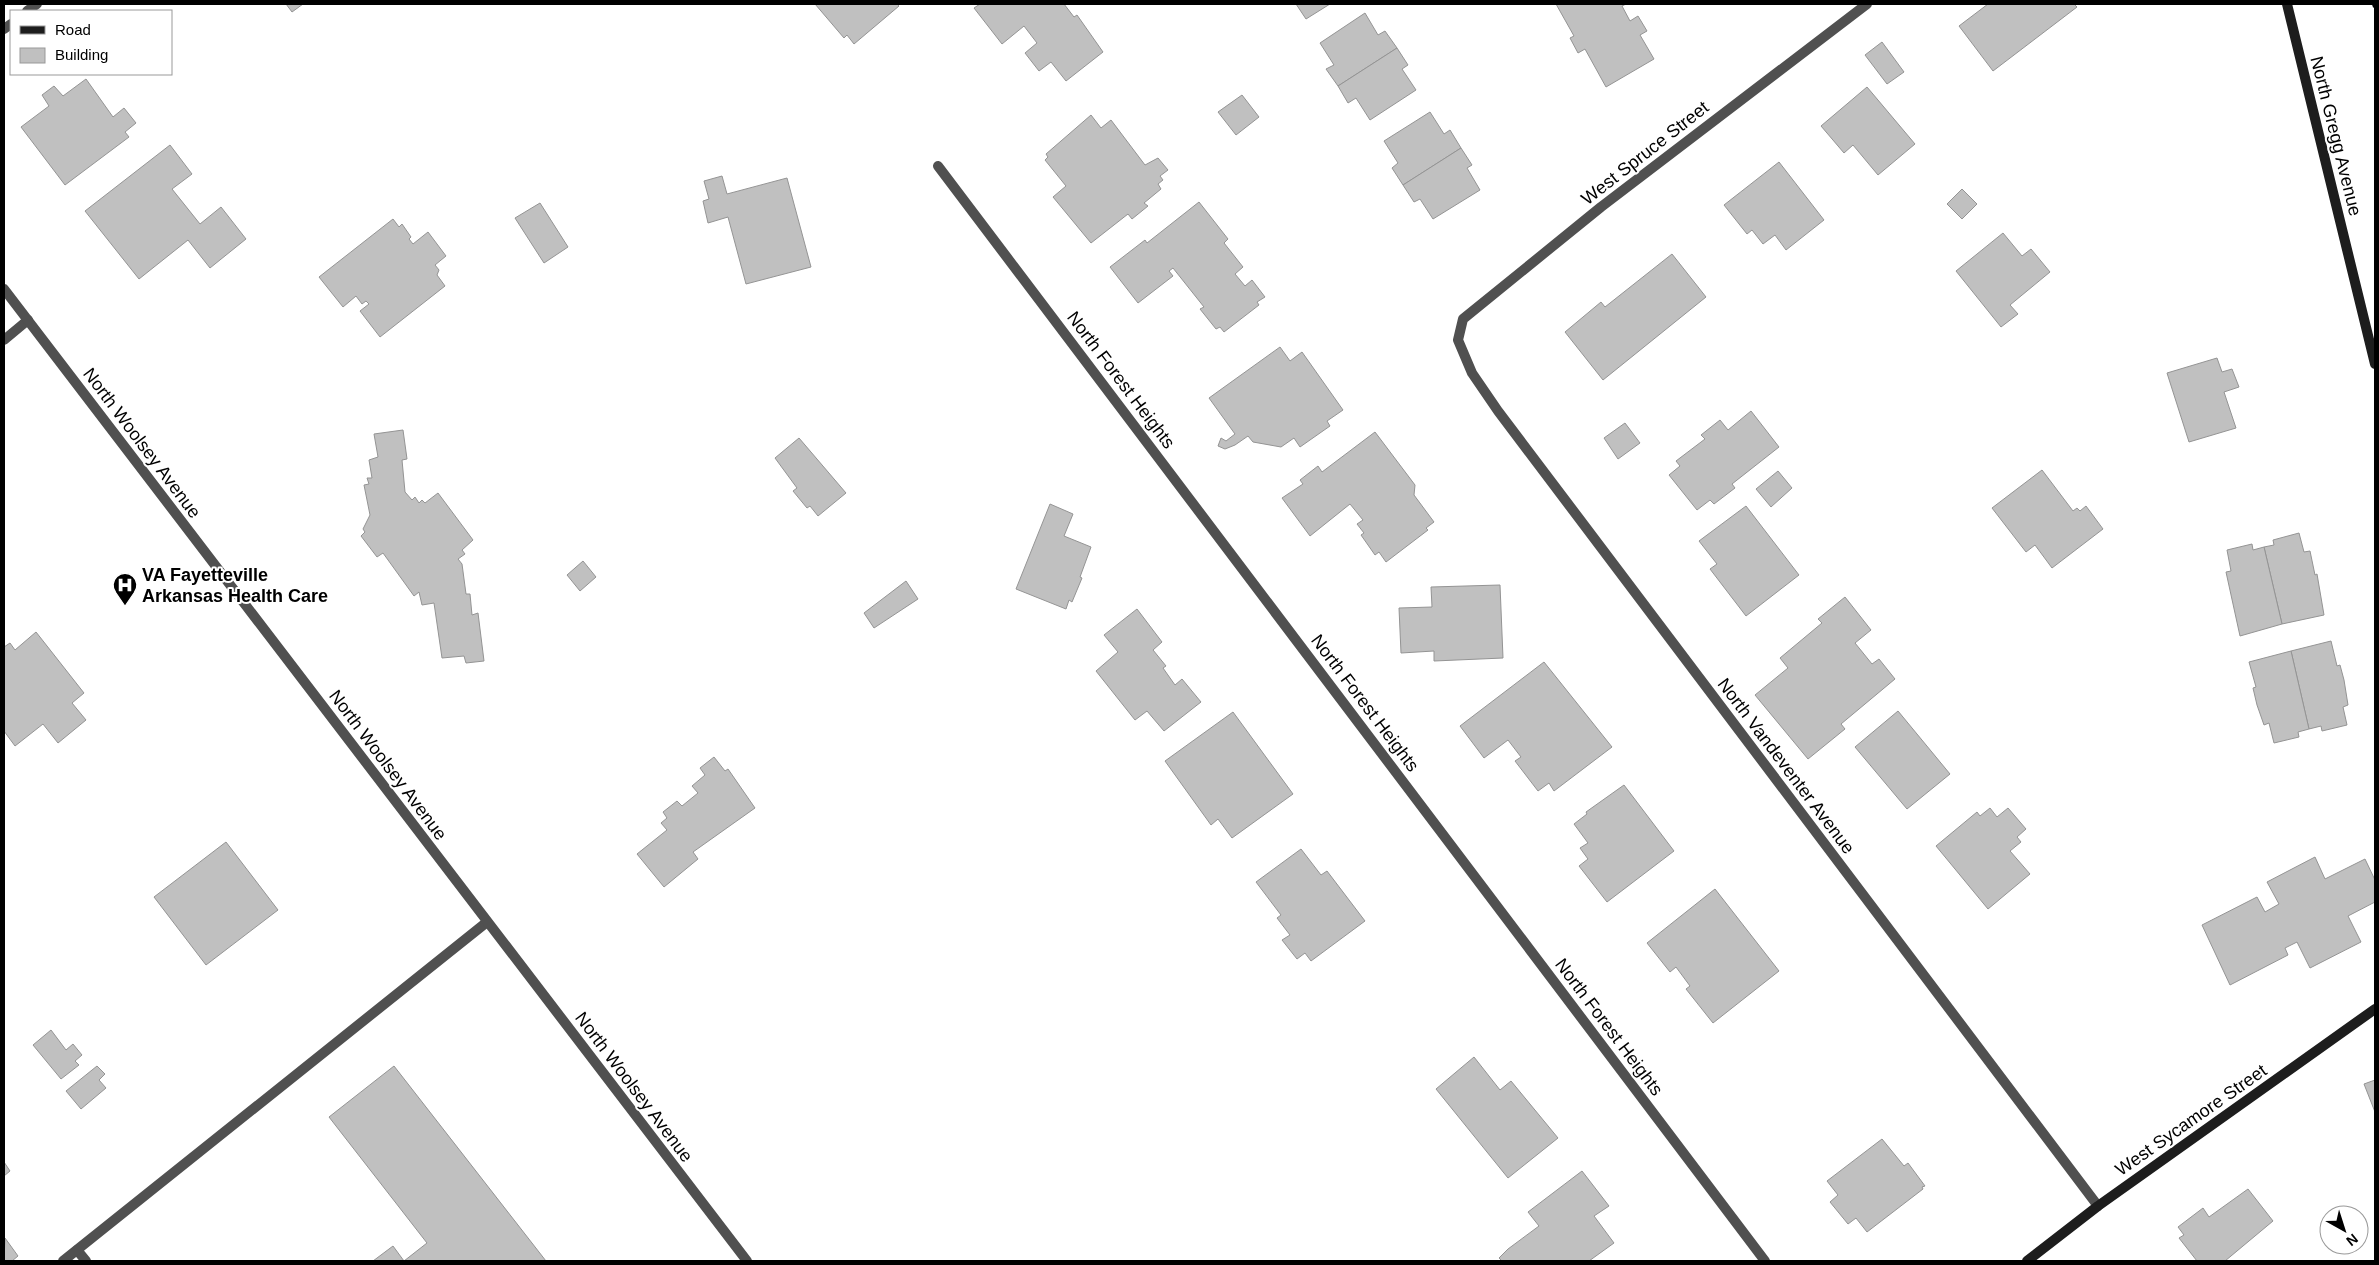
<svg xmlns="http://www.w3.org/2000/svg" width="2379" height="1265" viewBox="0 0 2379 1265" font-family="Helvetica,sans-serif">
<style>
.building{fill:#c0c0c0;stroke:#949494}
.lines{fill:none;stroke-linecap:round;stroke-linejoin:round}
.lane{stroke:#505050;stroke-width:10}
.street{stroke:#505050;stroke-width:10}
.secondary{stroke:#1d1d1d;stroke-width:10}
.rail{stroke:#000;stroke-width:4;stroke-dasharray:8 2.5 1 2.5;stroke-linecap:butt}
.labels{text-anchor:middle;stroke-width:4;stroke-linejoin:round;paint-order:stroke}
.street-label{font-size:18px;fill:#000;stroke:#fff}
.poi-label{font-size:18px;font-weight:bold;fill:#000;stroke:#fff;text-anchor:start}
</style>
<rect width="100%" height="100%" fill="#fff"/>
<g class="building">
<path d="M286,4h17l-11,8z"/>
<path d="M815,4h82l2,2 -45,38 -7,-9 -3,3z"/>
<path d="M980,4h84l10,13 3,-2 26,37 -37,29 -15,-19 -12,9 -14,-18 12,-10 -13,-17 -22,18 -28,-36z"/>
<path d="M1296,4h34l-24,15z"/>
<path d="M1556,4h70l-4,2 8,15 8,-5 9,15 -7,4 14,24 -48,28 -21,-38 -7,4 -8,-15 4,-2z"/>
<path d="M1988,4h86l3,3 -84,64 -34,-45z"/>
<path d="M1365,13l13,22 7,-4 12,17 -59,38 -12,-17 8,-4 -14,-22z"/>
<path d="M1882,42l22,30 -17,12 -22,-29z"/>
<path d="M1397,48l11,17 -6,4 14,21 -46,30 -14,-22 -8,5 -10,-17z"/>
<path d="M86,79l27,38 11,-9 12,15 -11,9 4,5 -64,48 -44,-58 28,-21 -7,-11 12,-9 9,10z"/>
<path d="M1867,87l48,57 -37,31 -25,-30 -9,8 -23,-27z"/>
<path d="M1242,95l17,22 -23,18 -18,-23z"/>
<path d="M1430,112l14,22 6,-4 11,18 -58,37 -11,-17 6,-5 -14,-22z"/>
<path d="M1091,115l10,13 10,-8 34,45 13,-7 10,12 -8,6 3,4 -5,4 3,5 -17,14 4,3 -16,13 -4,-5 -37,29 -38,-46 13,-11 -21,-26 3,-3 -2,-3z"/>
<path d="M170,145l22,29 -20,15 28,35 21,-17 25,32 -36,29 -22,-28 -49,39 -54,-68z"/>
<path d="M1461,148l11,17 -5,3 13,22 -47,29 -13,-20 -6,3 -11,-17z"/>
<path d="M1779,162l45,58 -38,30 -11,-15 -12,9 -11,-14 -5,4 -23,-29z"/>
<path d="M722,176l5,18 60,-16 24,89 -65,17 -18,-67 -20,6 -5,-22 6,-2 -5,-18z"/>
<path d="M1962,189l15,15 -15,15 -15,-15z"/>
<path d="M1199,202l29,37 -4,4 19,24 -8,7 10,12 7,-6 13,17 -8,5 2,3 -35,27 -4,-5 -4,2 -16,-20 4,-2 -31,-39 -4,3 4,5 -35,27 -28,-36 35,-27 2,3z"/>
<path d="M540,203l28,44 -24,16 -29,-45z"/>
<path d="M393,219l6,8 3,-3 9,13 -2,2 4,5 15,-12 18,24 -11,9 4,5 -2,5 8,11 -65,51 -20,-26 9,-7 -3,-3 -4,3 -6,-8 -13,11 -24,-30z"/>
<path d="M2003,233l19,23 9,-7 19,23 -40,33 8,9 -17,13 -45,-56z"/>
<path d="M1672,254l34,43 -103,83 -38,-48 36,-30 4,5z"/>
<path d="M1280,347l10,14 12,-9 41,58 -16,11 3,5 -30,21 -6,-9 -13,9 -28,-5 -5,-6 -13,9 -10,4 -7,-3 3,-8 5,3 9,-7 -26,-36z"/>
<path d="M2217,358l5,14 10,-3 7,18 -15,5 12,36 -47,14 -22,-69z"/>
<path d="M1751,411l28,36 -47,37 3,4 -21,16 -4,-4 -13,10 -28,-35 11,-9 -4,-5 29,-22 -4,-4 19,-15 8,10z"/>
<path d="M1625,423l15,20 -22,16 -14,-21z"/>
<path d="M403,430l4,29 -5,1 3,32 7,8 3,-3 4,6 3,-3 3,3 13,-10 35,47 -11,10 3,4 -7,5 4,5 4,30h4l2,21 6,-2 6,48 -18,2 -2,-7 -22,2 -8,-55 -12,2 -3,-13 -5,4 -31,-43 -6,4 -16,-21 4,-4 -2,-3 7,-14 -6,-30 5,-1 -2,-6h5l-3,-18 9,-3 -4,-23z"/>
<path d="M1375,432l40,53 -1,10 20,27 -8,6 2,2 -42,32 -7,-10 -4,3 -14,-20 3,-2 -7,-9 6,-4 -13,-16 -40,32 -28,-38 21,-14 -3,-4 18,-14 4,6z"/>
<path d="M799,438l47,55 -28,23 -8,-10 -3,2 -14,-17 4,-3 -22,-30z"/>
<path d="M2042,470l31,41 4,-3 3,3 6,-5 17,23 -51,39 -17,-23 -9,7 -34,-44z"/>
<path d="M1778,471l14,17 -21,19 -15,-18z"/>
<path d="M1050,504l23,10 -9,22 27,11 -11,30 2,1 -10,24 -3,-2 -3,9 -50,-20z"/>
<path d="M1746,506l53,69 -53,41 -36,-47 7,-5 -18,-23z"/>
<path d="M2299,533l5,19 6,-1 5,24 2,-1 7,41 -42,9 -18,-77 10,-2 -1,-5z"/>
<path d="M2252,544l1,6 11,-3 18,77 -42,12 -14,-64 5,-1 -4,-21z"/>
<path d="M583,561l13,16 -16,14 -13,-16z"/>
<path d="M906,581l12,18 -44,29 -10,-15z"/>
<path d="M1500,585l3,73 -69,3v-10l-33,2 -2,-45 33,-1 -1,-20z"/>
<path d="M1845,597l26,33 -16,13 17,21 7,-5 16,20 -54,45 4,5 -37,30 -53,-64 33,-27 -8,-10 42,-35 -4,-4z"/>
<path d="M1137,609l25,33 -9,8 13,16 -3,2 12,17 7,-6 19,23 -37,29 -17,-20 -12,9 -39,-49 22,-19 -14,-17z"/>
<path d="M36,632l48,61 -12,10 14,17 -28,23 -15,-19 -28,22 -11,-15v-84l6,-4 5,7z"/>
<path d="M2331,641l6,25 3,-1 4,15 4,25 -5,2 4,18 -25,6 -1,-5 -12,3 -18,-78z"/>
<path d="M2291,651l18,78 -11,3 1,5 -25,6 -5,-20 -5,2 -7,-20 -4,-17 3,-1 -7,-25z"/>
<path d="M1544,662l68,85 -58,44 -5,-8 -11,8 -23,-30 6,-4 -13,-17 -24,18 -24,-32z"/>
<path d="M1898,711l52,63 -43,35 -52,-62z"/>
<path d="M1233,712l60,82 -61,44 -14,-19 -7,6 -46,-64z"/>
<path d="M714,757l11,14 3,-2 27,39 -62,44 5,7 -34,28 -27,-33 30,-24 -6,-7 6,-5 -4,-6 14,-11 5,5 16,-13 -6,-7 13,-11 -5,-7z"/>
<path d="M1624,785l50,66 -67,51 -28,-36 9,-7 -8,-11 8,-5 -14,-19 13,-10 -1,-2z"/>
<path d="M1990,808l7,9 11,-9 18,21 -9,8 4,5 -11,9 20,23 -42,35 -52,-63 41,-34 3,4z"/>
<path d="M226,842l52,68 -72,55 -52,-68z"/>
<path d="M1301,849l20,26 6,-4 38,50 -54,40 -6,-8 -8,6 -15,-19 8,-5 -13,-17 4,-3 -25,-33z"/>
<path d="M2315,857l10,22 40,-20 10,21v22l-27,14 13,26 -51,26 -13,-26 -12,6 3,7 -58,30 -28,-60 55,-28 8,15 14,-8 -12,-22z"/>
<path d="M1715,889l64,82 -66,52 -27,-34 4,-3 -14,-19 -6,5 -23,-29z"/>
<path d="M51,1030l15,20 7,-6 9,11 -7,6 4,4 -18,14 -28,-34z"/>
<path d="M1474,1057l26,33 11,-9 47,57 -50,40 -72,-89z"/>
<path d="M97,1066l8,8 -6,6 7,8 -25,21 -15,-18z"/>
<path d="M394,1066l152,195h-173l20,-15 11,15 23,-18 -98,-126z"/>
<path d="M2375,1080v32l-11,-28z"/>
<path d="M1882,1139l22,27 4,-3 17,23 -3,1 1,2 -56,43 -11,-14 -8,6 -18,-22 8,-7 -11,-14z"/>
<path d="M4,1162l6,9 -6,5z"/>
<path d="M1582,1171l27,35 -15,10 20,27 -25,18h-87l-3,-3 9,-9 31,-23 -11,-14z"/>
<path d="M2248,1189l25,32 -48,40h-28l-18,-23 5,-3 -6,-8 25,-19 6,9z"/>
<path d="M5,1238l13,18 -6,5h-8z"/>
</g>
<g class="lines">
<g class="lane">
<path d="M4,340l24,-20"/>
<path d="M77,1250l9,11"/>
<path d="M63,1261l424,-339"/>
</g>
<g class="street">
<path d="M1867,4l-266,203 -138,112 -5,21 14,33 26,38 600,795"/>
<path d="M27,11l10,-7"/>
<path d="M4,29l7,-5"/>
<path d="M938,166l827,1095"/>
<path d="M4,289l743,972"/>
</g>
<g class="secondary">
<path d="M2287,4l88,360"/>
<path d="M2027,1261l71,-55 277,-197"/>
</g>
<path class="rail" d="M2374,4l1,3"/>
</g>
<defs>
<g id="hospital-pin" transform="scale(1.25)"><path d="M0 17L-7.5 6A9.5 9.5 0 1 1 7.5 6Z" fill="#000" stroke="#fff"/><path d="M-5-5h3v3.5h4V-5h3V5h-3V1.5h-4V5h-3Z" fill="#fff"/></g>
</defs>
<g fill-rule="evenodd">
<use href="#hospital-pin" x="125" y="585"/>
</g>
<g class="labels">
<g class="street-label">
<text transform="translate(2336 136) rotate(76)" y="6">North Gregg Avenue</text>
<text transform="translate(1645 153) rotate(-38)" y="6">West Spruce Street</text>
<text transform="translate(1121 380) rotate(53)" y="6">North Forest Heights</text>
<text transform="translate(142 443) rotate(53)" y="6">North Woolsey Avenue</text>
<text transform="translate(1365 703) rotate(53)" y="6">North Forest Heights</text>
<text transform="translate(388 765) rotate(53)" y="6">North Woolsey Avenue</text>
<text transform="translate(1786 766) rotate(53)" y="6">North Vandeventer Avenue</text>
<text transform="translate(1609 1027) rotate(53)" y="6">North Forest Heights</text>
<text transform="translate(634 1087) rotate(53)" y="6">North Woolsey Avenue</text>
<text transform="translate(2191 1120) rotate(-35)" y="6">West Sycamore Street</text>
</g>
<g class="poi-label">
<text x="142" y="581">VA Fayetteville<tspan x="142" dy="21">Arkansas Health Care</tspan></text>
</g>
</g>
<rect width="2379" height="1265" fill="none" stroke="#000000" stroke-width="10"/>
<rect x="10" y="10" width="162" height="65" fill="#ffffff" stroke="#999999"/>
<rect x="20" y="26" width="25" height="8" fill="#1d1d1d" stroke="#999999"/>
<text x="55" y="35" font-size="15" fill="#000000">Road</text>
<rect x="20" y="48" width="25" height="15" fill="#c0c0c0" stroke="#999999"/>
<text x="55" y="60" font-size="15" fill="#000000">Building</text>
<g transform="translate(2344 1230) rotate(141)"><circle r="24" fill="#ffffff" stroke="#999999"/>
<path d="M0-4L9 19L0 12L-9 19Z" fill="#000000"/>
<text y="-8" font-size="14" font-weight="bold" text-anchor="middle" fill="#000000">N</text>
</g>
</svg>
